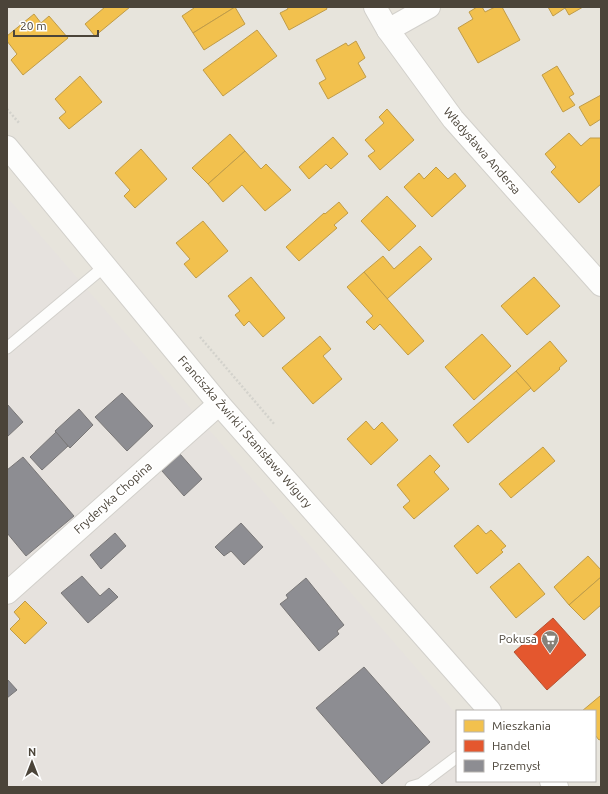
<svg xmlns="http://www.w3.org/2000/svg" width="608" height="794" viewBox="0 0 608 794" font-family="Ubuntu,sans-serif">
<style>
.residential{fill:#e7e4dc;fill-rule:evenodd}
.industrial{fill:#e6e2de}
.parking{fill:#e6e3df}
.homes{fill:#f2c14e;stroke:#c09c48}
.shops{fill:#e4572e;stroke:#b65131}
.industry{fill:#8d8d92;stroke:#797777}
.lines{fill:none;stroke-linecap:round;stroke-linejoin:round}
.service-casing{stroke:#d2d0cb;stroke-width:13}
.minor-casing{stroke:#d2d0cb;stroke-width:24}
.tertiary-casing{stroke:#d2d0cb;stroke-width:24}
.path{stroke:#d3d2cc;stroke-width:2.5;stroke-dasharray:2 2;stroke-linecap:butt}
.service{stroke:#fdfdfc;stroke-width:11}
.minor{stroke:#fdfdfc;stroke-width:22}
.tertiary{stroke:#fdfdfc;stroke-width:22}
.labels{text-anchor:middle;stroke-width:4;stroke-linejoin:round;paint-order:stroke}
.street-label{font-size:12px;fill:#4b4439;stroke:#fff}
.poi-label{font-size:12px;fill:#4b4439;stroke:#fff;text-anchor:end}
</style>
<rect width="100%" height="100%" fill="#f4f2ee"/>
<path class="residential" d="M7,7h594v780h-594zM457,711h138v70h-138z"/>
<path class="industrial" d="M7,197l450,518v66h57l5,6h-512z"/>
<path class="parking" d="M511,781h25l5,6h-27l-4,-5z"/>
<g class="homes">
<path d="M105,7h25l-35,29 -10,-12z"/>
<path d="M193,7h42l-42,26 -11,-17 12,-8z"/>
<path d="M235,7l10,17 -41,26 -11,-17z"/>
<path d="M287,7h39l1,2 -38,21 -9,-17 8,-4z"/>
<path d="M477,7h5l3,5 10,-5h7l18,33 -42,23 -20,-35 15,-9 -4,-7z"/>
<path d="M548,7h35l-14,8 -4,-7 -12,8z"/>
<path d="M34,14l7,9 8,-7 19,22 -45,37 -12,-15 6,-6 -10,-13v-5z"/>
<path d="M257,30l20,26 -54,40 -20,-26z"/>
<path d="M356,41l9,17 -7,5 8,14 -38,22 -9,-16 7,-4 -10,-19 30,-17 2,3z"/>
<path d="M557,66l17,28 -5,3 6,8 -12,7 -21,-37z"/>
<path d="M80,76l22,26 -33,27 -10,-11 7,-6 -11,-13z"/>
<path d="M601,95v24l-11,7 -11,-19z"/>
<path d="M387,109l27,31 -34,30 -12,-14 7,-5 -10,-11 19,-17 -5,-6z"/>
<path d="M569,133l12,13 9,-8h11v46l-22,19 -28,-31 5,-5 -11,-13z"/>
<path d="M230,134l15,17 -37,33 -16,-16z"/>
<path d="M333,137l15,17 -17,15 -5,-5 -17,15 -10,-12z"/>
<path d="M141,149l26,30 -32,29 -11,-12 6,-6 -15,-17z"/>
<path d="M245,151l16,18 5,-5 25,26 -26,21 -23,-26 -19,17 -15,-18z"/>
<path d="M436,167l12,12 7,-6 11,13 -34,31 -28,-30 15,-14 5,6z"/>
<path d="M387,196l29,30 -27,25 -28,-30z"/>
<path d="M339,202l9,11 -14,12 3,3 -38,33 -13,-14 38,-34 1,1z"/>
<path d="M203,221l25,30 -32,27 -12,-14 6,-5 -14,-16z"/>
<path d="M420,246l12,13 -45,40 -23,-27 19,-16 11,13z"/>
<path d="M364,272l60,69 -16,14 -28,-31 -6,6 -8,-8 7,-6 -26,-29z"/>
<path d="M251,277l34,41 -22,19 -14,-16 -5,5 -9,-11 5,-4 -12,-15z"/>
<path d="M534,277l26,29 -33,29 -26,-29z"/>
<path d="M482,334l29,32 -37,34 -29,-33z"/>
<path d="M320,336l11,13 -8,7 19,23 -29,25 -31,-36z"/>
<path d="M550,341l17,20 -8,7 1,1 -26,23 -18,-21z"/>
<path d="M516,371l15,17 -63,55 -15,-18z"/>
<path d="M366,421l8,9 8,-8 16,18 -27,25 -24,-26z"/>
<path d="M543,447l12,14 -44,37 -12,-14z"/>
<path d="M430,455l10,11 -6,6 15,17 -35,30 -11,-12 7,-6 -13,-16z"/>
<path d="M478,525l8,9 5,-4 15,16 -5,4 2,2 -26,22 -23,-28z"/>
<path d="M588,556l13,14v7l-32,28 -15,-18z"/>
<path d="M519,563l26,31 -29,24 -26,-31z"/>
<path d="M601,577v28l-17,15 -15,-15z"/>
<path d="M25,601l22,22 -22,21 -15,-15 10,-10 -6,-7z"/>
<path d="M600,696l1,1v42l-2,1 -4,-5v-24h-13z"/>
</g>
<path class="shops" d="M553,618l33,37 -39,35 -33,-38z"/>
<g class="industry">
<path d="M122,393l31,33 -26,25 -32,-34z"/>
<path d="M7,404l16,18 -16,15z"/>
<path d="M79,409l14,16 -23,23 -15,-17z"/>
<path d="M56,432l12,14 -26,24 -12,-13z"/>
<path d="M180,454l22,25 -18,17 -22,-25z"/>
<path d="M23,457l51,59 -48,40 -19,-23v-63z"/>
<path d="M241,523l22,24 -19,18 -13,-14 -7,5 -9,-9z"/>
<path d="M115,533l11,13 -25,23 -11,-14z"/>
<path d="M82,576l18,20 9,-8 9,9 -30,26 -27,-30z"/>
<path d="M306,578l38,47 -7,6 2,3 -20,17 -39,-47 8,-6 -2,-3z"/>
<path d="M364,667l66,75 -48,42 -66,-76z"/>
<path d="M7,679l10,11 -10,8z"/>
</g>
<g class="lines">
<g class="service-casing">
<g id="service">
<path d="M7,348l98,-82"/>
<path d="M411,787l10,-3 36,-27"/>
</g>
</g>
<g class="minor-casing">
<g id="minor">
<path d="M375,7l13,23 65,89 148,166"/>
<path d="M388,30l41,-23"/>
<path d="M7,593l212,-189"/>
</g>
</g>
<g class="tertiary-casing">
<g id="tertiary">
<path d="M7,147l212,257 271,307"/>
<path d="M551,781l6,6"/>
</g>
</g>
<g class="path">
<path d="M7,109l13,15"/>
<path d="M200,337l75,88"/>
</g>
<use href="#service" class="service"/>
<use href="#minor" class="minor"/>
<use href="#tertiary" class="tertiary"/>
</g>
<defs>
<g id="supermarket-pin" transform="scale(0.9)"><path d="M0 17L-7.5 6A9.5 9.5 0 1 1 7.5 6Z" fill="#868178" stroke="#fff"/><path d="M-6-5.5h2.5l.6 2H6L4.5 2H-2.5L-4.4-4H-6ZM-1.5 3.2a1.3 1.3 0 1 0 .1 0ZM3 3.2a1.3 1.3 0 1 0 .1 0Z" fill="#fff"/></g>
</defs>
<g fill-rule="evenodd">
<use href="#supermarket-pin" x="550" y="639"/>
</g>
<g class="labels">
<g class="street-label">
<text transform="translate(482 151) rotate(49)" y="4">Władysława Andersa</text>
<text transform="translate(245 432) rotate(49)" y="4">Franciszka Żwirki i Stanisława Wigury</text>
<text transform="translate(113 498) rotate(-42)" y="4">Fryderyka Chopina</text>
</g>
<g class="poi-label">
<text x="537" y="643">Pokusa</text>
</g>
</g>
<rect width="608" height="794" fill="none" stroke="#4b4439" stroke-width="16"/>
<rect x="456" y="710" width="140" height="72" fill="#ffffff" stroke="#b7b4b0"/>
<rect x="464" y="720" width="20" height="12" fill="#f2c14e" stroke="#b7b4b0"/>
<text x="492" y="730" font-size="12" fill="#4b4439">Mieszkania</text>
<rect x="464" y="740" width="20" height="12" fill="#e4572e" stroke="#b7b4b0"/>
<text x="492" y="750" font-size="12" fill="#4b4439">Handel</text>
<rect x="464" y="760" width="20" height="12" fill="#8d8d92" stroke="#b7b4b0"/>
<text x="492" y="770" font-size="12" fill="#4b4439">Przemysł</text>
<g transform="translate(32 762)" stroke="#ffffff" stroke-width="3" paint-order="stroke">
<path d="M0-3L7 15L0 10L-7 15Z" fill="#4b4439"/>
<text y="-6" font-size="11" font-weight="bold" text-anchor="middle" fill="#4b4439">N</text>
</g>
<path d="M14 30v6h84v-6" fill="none" stroke="#4b4439" stroke-width="2"/>
<text x="20" y="30" font-size="12" fill="#4b4439" stroke="#ffffff" stroke-width="3" paint-order="stroke">20 m</text>
</svg>
